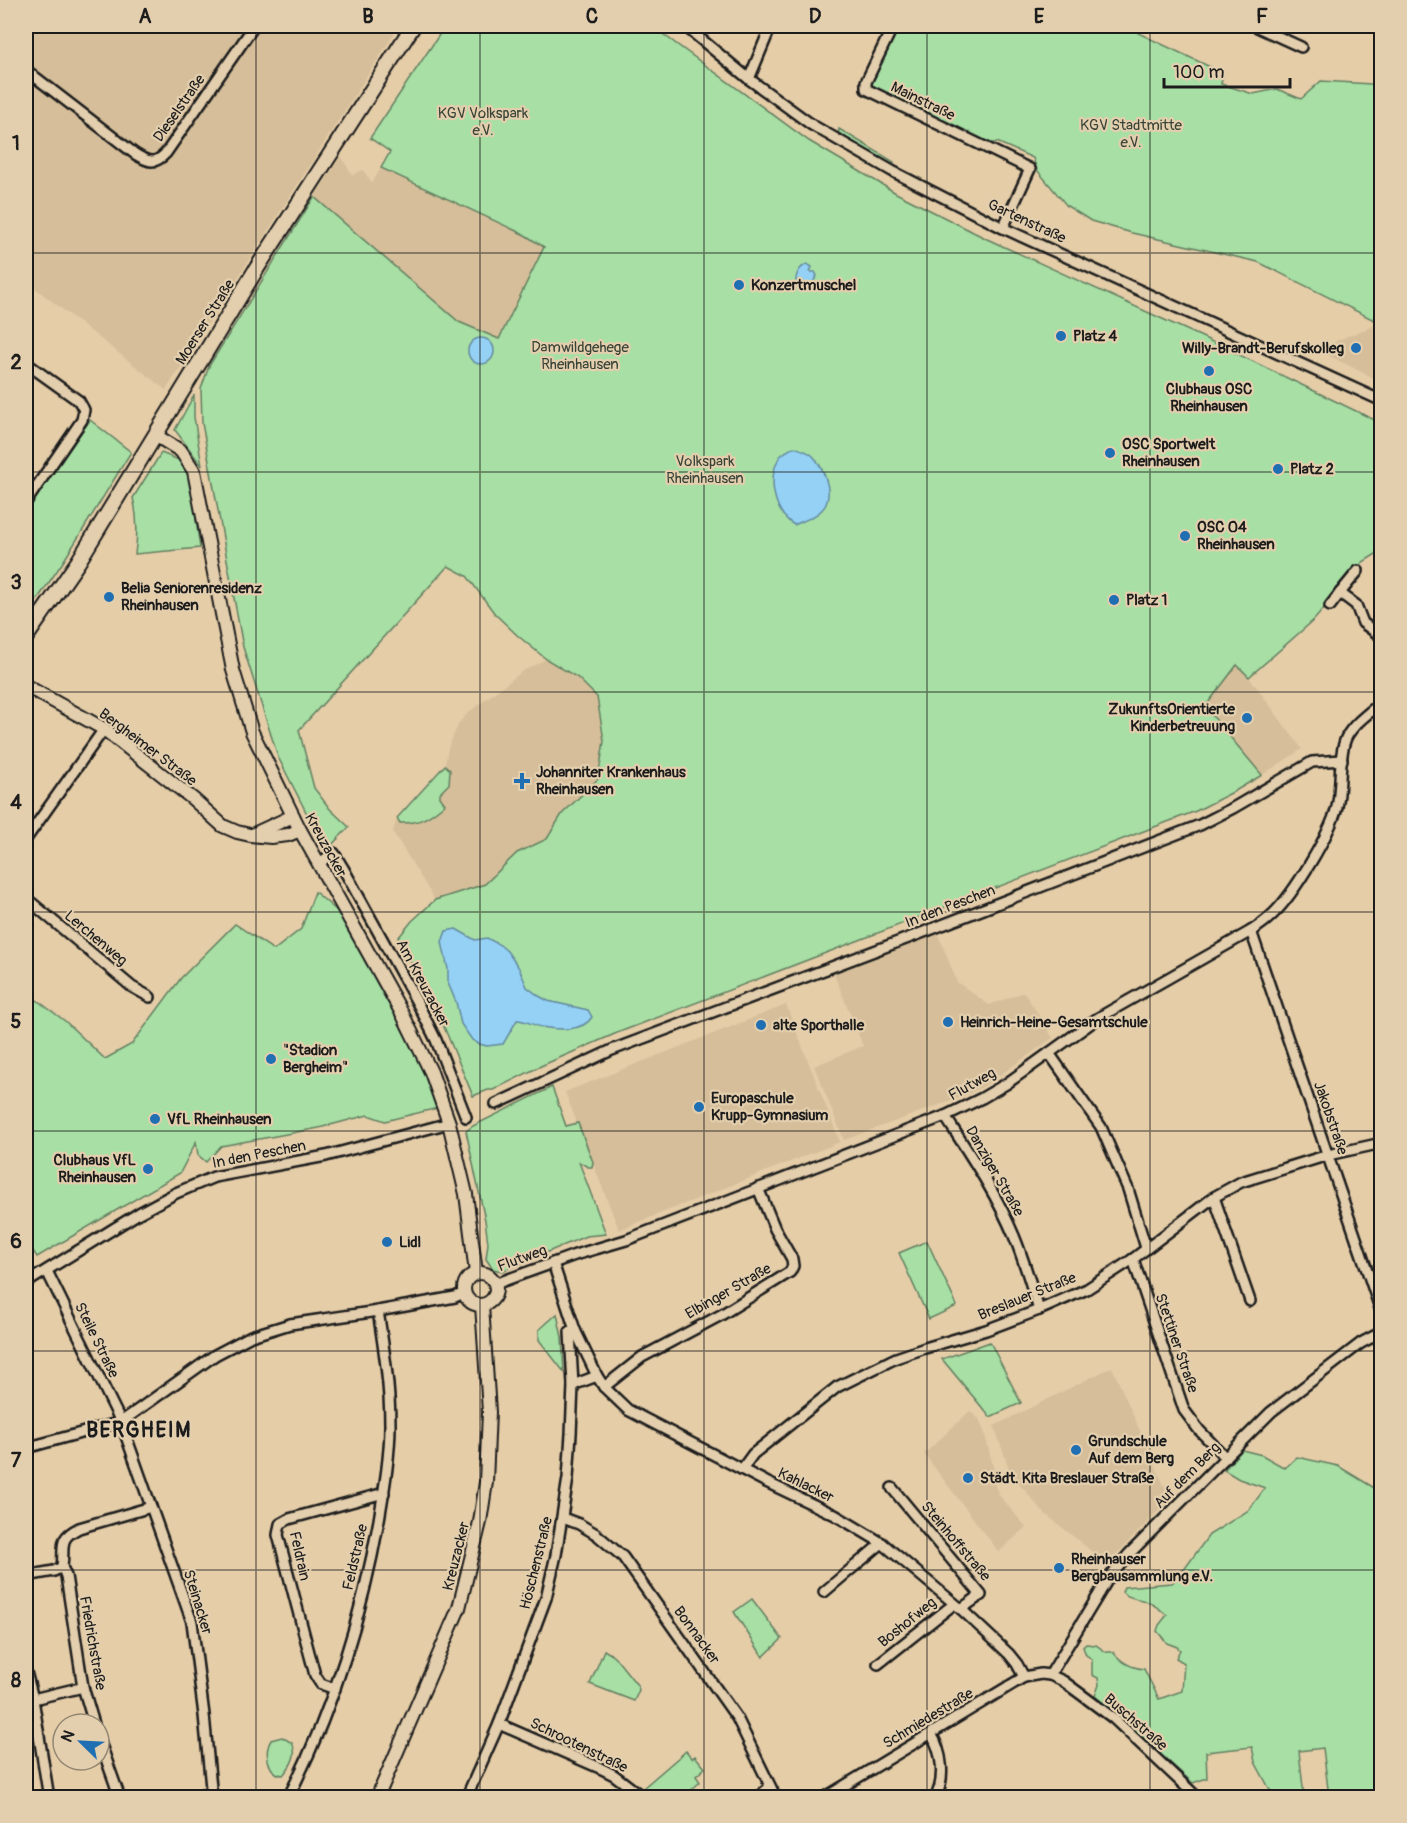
<svg xmlns="http://www.w3.org/2000/svg" width="1407" height="1823" viewBox="0 0 1407 1823" font-family="Pangolin,sans-serif">
<style>
.built{fill:#d5be99}
.green{fill:#a7dfa4;stroke:#627e60;stroke-width:1.5}
.water{fill:#94d1f5;stroke:#64899e;stroke-width:1.5}
.lines{fill:none;stroke-linecap:round;stroke-linejoin:round}
.minor-casing{stroke:#1c1c1c;stroke-width:14}
.tertiary-casing{stroke:#1c1c1c;stroke-width:16}
.secondary-casing{stroke:#1c1c1c;stroke-width:18}
.minor{stroke:#e3cead;stroke-width:9}
.tertiary{stroke:#e3cead;stroke-width:12}
.secondary{stroke:#e3cead;stroke-width:14}
.grid{fill:none;stroke:#1c1c1c;stroke-width:1.5;stroke-opacity:0.55}
.poi-dot{fill:#1f6fb2;stroke:#e3cead;stroke-width:2}
.labels{text-anchor:middle;stroke-width:4.5;stroke-linejoin:round;paint-order:stroke}
.street-label{font-size:15px;fill:#1c1c1c;stroke:#e3cead}
.park-label{font-size:15px;fill:#384337;stroke:#e3cead}
.poi-label{font-size:15px;font-weight:bold;fill:#1c1c1c;stroke:#e3cead;text-anchor:start}
.district-label{font-size:21px;font-weight:bold;letter-spacing:1.5px;fill:#1c1c1c;stroke:#e3cead}
.neatline{fill:none;stroke:#1c1c1c;stroke-width:2}
.grid-label{font-size:20px;text-anchor:middle;font-weight:bold;fill:#1c1c1c}
</style>
<rect width="100%" height="100%" fill="#e5cda8"/>
<filter id="ink" filterUnits="userSpaceOnUse"><feTurbulence type="fractalNoise" baseFrequency=".0167" numOctaves="2"/><feDisplacementMap in="SourceGraphic" scale="12" xChannelSelector="R" yChannelSelector="G"/><feConvolveMatrix kernelMatrix="1 2 1 2 8 2 1 2 1" color-interpolation-filters="sRGB"/></filter>
<g filter="url(#ink)">
<g class="built">
<path d="M26,26h373l-233,364 -140,-109z"/>
<path d="M341,156l11,19 11,-5 9,13 9,-15 145,67 18,12 -45,92 -40,-17 -145,-125z"/>
<path d="M1381,313v69l-55,-28 10,-13 42,-17z"/>
<path d="M546,659l32,19 19,19 7,44 -6,38 -36,35 -15,25 -30,14 -32,31 -50,16 -42,-68 4,-14 4,5 44,-19 -5,-8v-3l10,-23 -5,-5 3,-17 11,-25 10,-11 54,-41z"/>
<path d="M1237,665l12,12 53,72 -40,26 -57,-68z"/>
<path d="M938,934l19,48 32,23 35,-13 29,46 -69,48 -20,10 -120,44 -30,-74 49,-20 -29,-72z"/>
<path d="M786,1005l54,137 -221,88 -54,-138z"/>
<path d="M1112,1367l58,132 -63,65 -65,-53 -31,-37 -17,-48z"/>
<path d="M970,1411l9,8 5,12 10,39 1,16 4,9 27,32 -27,25 -75,-98z"/>
</g>
<g class="green">
<path d="M445,26h209l10,9 145,106 87,52 91,46 215,98 179,86v128l-18,11 -48,57 -66,58 -12,-12 -32,42 57,68 -27,16 -39,20 -579,222 -74,32 -50,25h-5l-15,6 -34,-81 -41,-77 14,-17 23,-21 50,-16 32,-31 30,-14 15,-25 36,-35 6,-38 -7,-44 -19,-19 -32,-19 -29,-24 -22,-21 -28,-38 -19,-10 -149,164 15,58 16,21 19,18 -23,24 -48,-94 -35,-110 -41,-224 -1,-34 8,-23 105,-169 145,125 40,17 45,-92 -19,-12 -144,-67 9,-16 -20,-14z"/>
<path d="M898,26h243l-3,7 85,40 -2,11 32,10 24,-5 24,10 20,-18 50,3 10,2 1,209 -8,25 -116,-58 -126,-29 -41,-12 -24,-15 -30,-36 -4,-12 -36,-16 -7,2 -120,-57z"/>
<path d="M839,129l55,33 -2,4 -54,-31z"/>
<path d="M194,395v22l8,49 -27,-36z"/>
<path d="M90,420l41,32 -68,110 -37,54v-105z"/>
<path d="M161,453l18,7 11,18 10,70 -65,6c3,-20 3,-36 -2,-56z"/>
<path d="M445,765l5,5 -1,14 -9,9v4l5,7c-14,12 -25,20 -45,19l-3,-5z"/>
<path d="M315,892l28,24 33,57 47,92 15,43 -53,13 -17,-6 -49,13 -98,18 -15,16 -8,-7 -2,-13 -16,31 -143,84 -4,-6 -7,3v-262l39,29 40,38 27,-15 49,-66 54,-54 39,26 27,-21z"/>
<path d="M552,1087l14,39 12,-3 15,39 -1,5h-4l-9,-5 27,72 -20,2 -84,35 -9,-2 -7,-10 2,-16 -3,-23 -19,-89 7,-5z"/>
<path d="M927,1241l30,65 -28,13 -30,-66z"/>
<path d="M557,1314l5,23 2,35 -25,-32v-10z"/>
<path d="M990,1342l31,61 -31,14 -48,-58z"/>
<path d="M1242,1450l20,5 23,13 12,-11 41,9 43,26v305h-52l-6,-49 -24,3 5,46h-30l-19,-35 -3,-15 -46,5 1,26 -14,5 -98,-87 4,-11 -1,-7 -6,-3v-16l-6,-4 -3,-8 3,-3 10,1 10,7h7c8,10 19,16 31,17l15,30 23,-8 2,-28 -8,-5 4,-8 -3,-3 -10,-4 -10,-12 2,-6 8,-10c-7,-6 -13,-11 -22,-14 -8,-3 -16,-2 -23,-9l2,-5 48,-4 9,-9 28,-39 40,-25 16,-22 -26,-9 -15,-9z"/>
<path d="M752,1599l30,40 -19,18 -29,-45z"/>
<path d="M604,1650l10,6 23,29 2,5 -5,11 -44,-17z"/>
<path d="M282,1737l10,6c6,11 -1,23 -9,32 -16,-1 -19,-24 -12,-35z"/>
<path d="M686,1751l6,7 3,-2 10,12 -9,8 4,6 -12,11 4,4h-40l-9,-9z"/>
</g>
<g class="water">
<path d="M807,264l5,3 -2,5h5l2,4 -6,9 -7,3 -7,-1c-3,-10 1,-19 10,-23z"/>
<circle cx="481" cy="351" r="13"/>
<path d="M794,447c6,2 13,4 18,8 10,10 21,34 14,49 -5,11 -21,16 -32,21 -20,-12 -27,-46 -15,-67 3,-5 10,-8 15,-11z"/>
<path d="M456,929l19,11 12,-2 13,7 7,6 12,17 8,19 12,9 9,5 40,9 4,7c-9,15 -35,13 -51,10 -8,-2 -16,-7 -24,-7l-14,24 -16,2 -8,-2 -7,-4 -11,-16 -5,-22 -8,-19v-14l-6,-27 4,-11z"/>
</g>
<g class="lines">
<g class="minor-casing">
<g id="minor">
<path d="M685,26l64,53 63,46 80,46 111,57 379,173"/>
<path d="M873,26l16,6"/>
<path d="M893,26l-27,56v7l164,80 -27,59"/>
<path d="M1255,26l46,21"/>
<path d="M26,70l109,84c13,8 20,11 31,-1l88,-127"/>
<path d="M749,79l22,-53"/>
<path d="M26,363l53,38 5,9 -2,10 -56,82"/>
<path d="M1358,571l-18,22 16,12 7,18 19,14"/>
<path d="M1330,606l10,-13"/>
<path d="M26,839l78,-110"/>
<path d="M319,863l15,-10 9,15 76,138 17,34 30,77"/>
<path d="M26,898l106,89 18,10"/>
<path d="M1251,931l131,383"/>
<path d="M1049,1053l52,74 27,62 18,59"/>
<path d="M496,1104l116,-54 307,-116 281,-109 33,-17 79,-46 30,-2"/>
<path d="M945,1116c25,39 51,77 69,120 10,24 17,49 25,74"/>
<path d="M1214,1197l36,104"/>
<path d="M1133,1259l51,151 15,20 27,28"/>
<path d="M553,1263l22,67 22,46 7,11 24,23 138,72 69,33 47,28 79,66 48,45 8,10 7,13"/>
<path d="M47,1271l74,151 71,200 12,93 8,83"/>
<path d="M26,1283l113,-70 37,-20 38,-16 112,-21 123,-33"/>
<path d="M495,1284l80,-29 51,-15 319,-124 37,-18 24,-14 92,-66 153,-87c8,-5 16,-11 22,-17 21,-20 57,-80 64,-107 5,-20 1,-51 9,-69 7,-14 24,-26 36,-36"/>
<path d="M573,1385l24,-9"/>
<path d="M604,1387l38,-30 79,-42 69,-43 3,-6 -1,-7 -17,-30 -17,-41"/>
<path d="M26,1448l95,-26 94,-67 36,-19 39,-12 88,-13 77,-14 9,-4"/>
<path d="M742,1469l11,-15 84,-67 59,-29 29,-10 61,-18 53,-20 48,-21 46,-30 81,-62 27,-15 87,-27 54,-12"/>
<path d="M892,1488l89,107 -20,14"/>
<path d="M563,1518l16,6 17,10 27,23 114,161 39,80"/>
<path d="M62,1567l4,9 17,111 11,37"/>
<path d="M26,1576l28,-5 8,-4c3,-21 -5,-28 17,-39l72,-21"/>
<path d="M824,1592l58,-49"/>
<path d="M878,1664l76,-60"/>
<path d="M26,1672l7,27 16,99"/>
<path d="M1050,1675l58,-96 21,-25 142,-142 90,-69 21,-11"/>
<path d="M335,1689l-14,-5 -6,-9 -37,-140 2,-11 9,-5 95,-26"/>
<path d="M33,1699l50,-12"/>
<path d="M499,1724l101,44 14,7 30,23"/>
<path d="M931,1734c11,17 15,45 4,64"/>
<path d="M99,1739l21,59"/>
<path d="M183,1798l28,-5"/>
<path d="M288,1798c44,-87 74,-182 91,-278 5,-30 11,-64 11,-95 0,-38 -6,-76 -12,-114"/>
<path d="M466,1798l33,-74 47,-126 10,-43 12,-77 3,-44 2,-49 -3,-53 5,-2"/>
<path d="M757,1798l13,-11"/>
<path d="M824,1798l200,-121 17,-3 9,1 13,6 50,37 85,80"/>
</g>
</g>
<g class="tertiary-casing">
<g id="tertiary">
<path d="M155,435l26,16 13,20 39,199 19,62 48,98 103,185 28,57 18,51 17,71 10,79"/>
<path d="M26,686l78,43 89,70 30,27 14,6 13,3 21,2 17,-2 12,-5"/>
<path d="M256,833l37,-17"/>
<circle cx="480" cy="1289" r="16"/>
<path d="M377,1798l82,-190 21,-86 6,-40 3,-70 -7,-107"/>
</g>
</g>
<g class="secondary-casing">
<path id="secondary" d="M26,637l52,-75 179,-294 156,-242"/>
</g>
<use href="#minor" class="minor"/>
<use href="#tertiary" class="tertiary"/>
<use href="#secondary" class="secondary"/>
</g>
</g>
<path class="grid" d="M256,26v1772M480,26v1772M704,26v1772M927,26v1772M1150,26v1772M26,253h1356M26,472h1356M26,692h1356M26,912h1356M26,1131h1356M26,1351h1356M26,1570h1356"/>
<g class="poi-dot">
<circle cx="739" cy="285" r="6"/>
<circle cx="1061" cy="336" r="6"/>
<circle cx="1356" cy="348" r="6"/>
<circle cx="1209" cy="371" r="6"/>
<circle cx="1110" cy="453" r="6"/>
<circle cx="1278" cy="469" r="6"/>
<circle cx="1185" cy="536" r="6"/>
<circle cx="109" cy="597" r="6"/>
<circle cx="1114" cy="600" r="6"/>
<circle cx="1247" cy="718" r="6"/>
<path d="M519 772h6v6h6v6h-6v6h-6v-6h-6v-6h6z"/>
<circle cx="948" cy="1022" r="6"/>
<circle cx="761" cy="1025" r="6"/>
<circle cx="271" cy="1059" r="6"/>
<circle cx="699" cy="1107" r="6"/>
<circle cx="155" cy="1119" r="6"/>
<circle cx="148" cy="1169" r="6"/>
<circle cx="387" cy="1242" r="6"/>
<circle cx="1076" cy="1450" r="6"/>
<circle cx="968" cy="1478" r="6"/>
<circle cx="1059" cy="1568" r="6"/>
</g>
<g class="labels">
<g class="street-label">
<text transform="translate(923 101) rotate(26)" y="5">Mainstraße</text>
<text transform="translate(179 108) rotate(-55)" y="5">Dieselstraße</text>
<text transform="translate(1027 221) rotate(25)" y="5">Gartenstraße</text>
<text transform="translate(205 322) rotate(-58)" y="5">Moerser Straße</text>
<text transform="translate(148 747) rotate(37)" y="5">Bergheimer Straße</text>
<text transform="translate(326 845) rotate(61)" y="5">Kreuzacker</text>
<text transform="translate(950 906) rotate(-21)" y="5">In den Peschen</text>
<text transform="translate(96 938) rotate(40)" y="5">Lerchenweg</text>
<text transform="translate(423 983) rotate(62)" y="5">Am Kreuzacker</text>
<text transform="translate(972 1084) rotate(-29)" y="5">Flutweg</text>
<text transform="translate(1331 1118) rotate(71)" y="5">Jakobstraße</text>
<text transform="translate(259 1154) rotate(-11)" y="5">In den Peschen</text>
<text transform="translate(995 1171) rotate(60)" y="5">Danziger Straße</text>
<text transform="translate(522 1258) rotate(-20)" y="5">Flutweg</text>
<text transform="translate(728 1291) rotate(-30)" y="5">Elbinger Straße</text>
<text transform="translate(1027 1296) rotate(-22)" y="5">Breslauer Straße</text>
<text transform="translate(97 1340) rotate(64)" y="5">Steile Straße</text>
<text transform="translate(1177 1343) rotate(71)" y="5">Stettiner Straße</text>
<text transform="translate(1187 1475) rotate(-45)" y="5">Auf dem Berg</text>
<text transform="translate(806 1485) rotate(26)" y="5">Kahlacker</text>
<text transform="translate(956 1541) rotate(50)" y="5">Steinhoffstraße</text>
<text transform="translate(300 1556) rotate(77)" y="5">Feldrain</text>
<text transform="translate(456 1556) rotate(-76)" y="5">Kreuzacker</text>
<text transform="translate(355 1557) rotate(-77)" y="5">Feldstraße</text>
<text transform="translate(536 1563) rotate(-76)" y="5">Höschenstraße</text>
<text transform="translate(198 1602) rotate(73)" y="5">Steinacker</text>
<text transform="translate(907 1622) rotate(-39)" y="5">Boshofweg</text>
<text transform="translate(697 1635) rotate(54)" y="5">Bonnacker</text>
<text transform="translate(93 1643) rotate(80)" y="5">Friedrichstraße</text>
<text transform="translate(928 1718) rotate(-31)" y="5">Schmiedestraße</text>
<text transform="translate(1136 1722) rotate(41)" y="5">Buschstraße</text>
<text transform="translate(579 1745) rotate(26)" y="5">Schrootenstraße</text>
</g>
<g class="park-label">
<text x="483" y="118">KGV Volkspark<tspan x="483" dy="17">e.V.</tspan></text>
<text x="1131" y="130">KGV Stadtmitte<tspan x="1131" dy="17">e.V.</tspan></text>
<text x="580" y="352">Damwildgehege<tspan x="580" dy="17">Rheinhausen</tspan></text>
<text x="705" y="466">Volkspark<tspan x="705" dy="17">Rheinhausen</tspan></text>
</g>
<g class="poi-label">
<text x="751" y="290">Konzertmuschel</text>
<text x="1073" y="341">Platz 4</text>
<text x="1344" y="353" text-anchor="end">Willy-Brandt-Berufskolleg</text>
<text x="1209" y="394" text-anchor="middle">Clubhaus OSC<tspan x="1209" dy="17">Rheinhausen</tspan></text>
<text x="1122" y="449">OSC Sportwelt<tspan x="1122" dy="17">Rheinhausen</tspan></text>
<text x="1290" y="474">Platz 2</text>
<text x="1197" y="532">OSC 04<tspan x="1197" dy="17">Rheinhausen</tspan></text>
<text x="121" y="593">Belia Seniorenresidenz<tspan x="121" dy="17">Rheinhausen</tspan></text>
<text x="1126" y="605">Platz 1</text>
<text x="1235" y="714" text-anchor="end">ZukunftsOrientierte<tspan x="1235" dy="17">Kinderbetreuung</tspan></text>
<text x="536" y="777">Johanniter Krankenhaus<tspan x="536" dy="17">Rheinhausen</tspan></text>
<text x="960" y="1027">Heinrich-Heine-Gesamtschule</text>
<text x="773" y="1030">alte Sporthalle</text>
<text x="283" y="1055">"Stadion<tspan x="283" dy="17">Bergheim"</tspan></text>
<text x="711" y="1103">Europaschule<tspan x="711" dy="17">Krupp-Gymnasium</tspan></text>
<text x="167" y="1124">VfL Rheinhausen</text>
<text x="136" y="1165" text-anchor="end">Clubhaus VfL<tspan x="136" dy="17">Rheinhausen</tspan></text>
<text x="399" y="1247">Lidl</text>
<text x="1088" y="1446">Grundschule<tspan x="1088" dy="17">Auf dem Berg</tspan></text>
<text x="980" y="1483">Städt. Kita Breslauer Straße</text>
<text x="1071" y="1564">Rheinhauser<tspan x="1071" dy="17">Bergbausammlung e.V.</tspan></text>
</g>
<g class="district-label">
<text x="139" y="1437">BERGHEIM</text>
</g>
</g>
<rect width="1407" height="1823" fill="none" stroke="#e3cead" stroke-width="66"/>
<g transform="translate(81 1742) rotate(294)"><circle r="28" fill="#e3cead" stroke="#938773" stroke-width="1.5"/>
<path d="M0-4.5L10 22L0 15L-10 22Z" fill="#1f6fb2"/>
<text y="-9" font-size="16" font-weight="bold" text-anchor="middle" fill="#1c1c1c">N</text>
</g>
<path d="M1164 78v9h126v-9" fill="none" stroke="#1c1c1c" stroke-width="3"/>
<text x="1173" y="78" font-size="18" fill="#1c1c1c" stroke="#e3cead" stroke-width="4.5" paint-order="stroke">100 m</text>
<rect x="33" y="33" width="1341" height="1757" class="neatline"/>
<g class="grid-label">
<text x="145" y="23">A</text>
<text x="368" y="23">B</text>
<text x="592" y="23">C</text>
<text x="815" y="23">D</text>
<text x="1039" y="23">E</text>
<text x="1262" y="23">F</text>
<text x="16" y="150">1</text>
<text x="16" y="369">2</text>
<text x="16" y="589">3</text>
<text x="16" y="809">4</text>
<text x="16" y="1028">5</text>
<text x="16" y="1248">6</text>
<text x="16" y="1467">7</text>
<text x="16" y="1687">8</text>
</g>
</svg>
